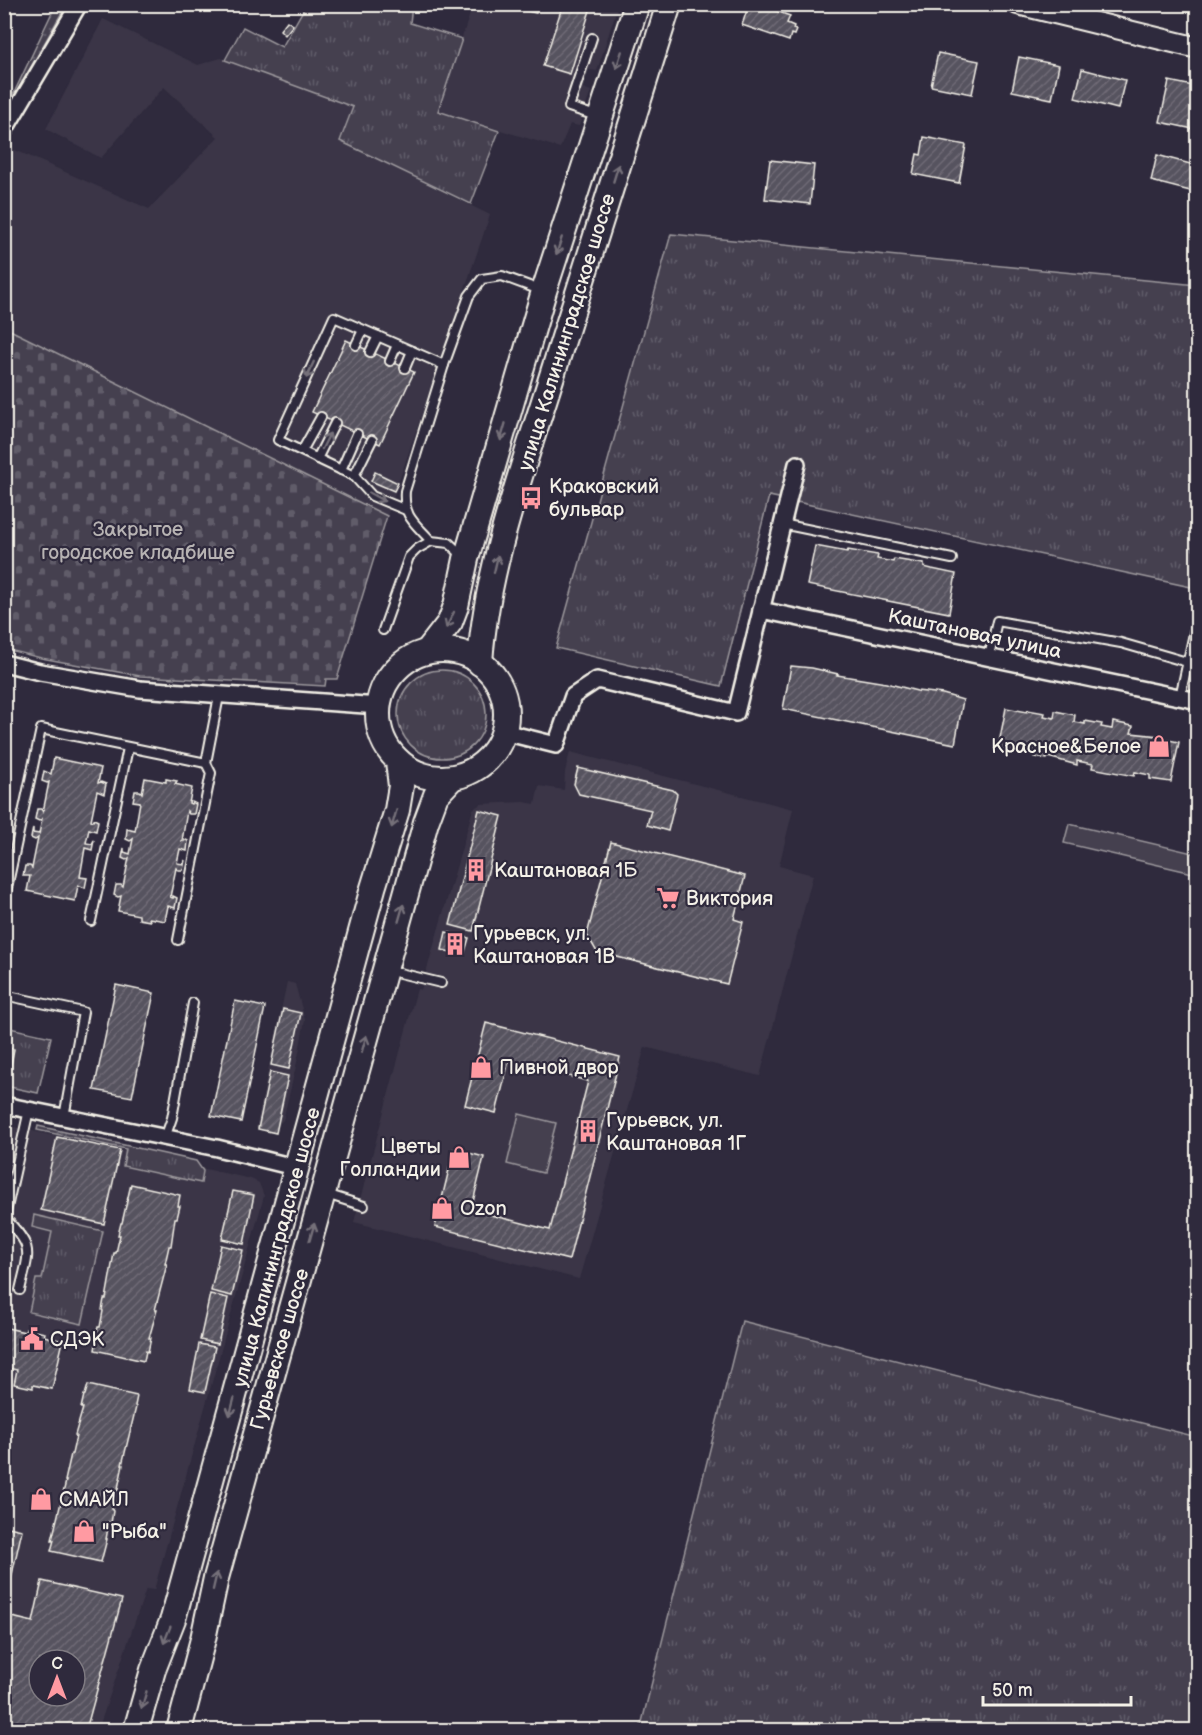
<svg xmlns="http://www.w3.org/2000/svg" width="1202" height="1735" viewBox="0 0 1202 1735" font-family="'Balsamiq Sans',sans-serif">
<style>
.built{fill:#3b3647;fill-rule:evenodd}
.grass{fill:url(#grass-tufts);stroke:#9c989c;stroke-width:1.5}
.cemetery{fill:url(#cemetery-stones);stroke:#9c989c;stroke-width:1.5}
.park{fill:#454050;stroke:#9c989c;stroke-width:1.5}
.garden{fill:url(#garden-dots);stroke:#9c989c;stroke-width:1.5}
.building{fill:url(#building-hatch);stroke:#f4f1e8;stroke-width:1.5;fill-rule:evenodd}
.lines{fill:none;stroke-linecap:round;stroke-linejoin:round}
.service-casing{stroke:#f4f1e8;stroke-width:12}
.minor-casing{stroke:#f4f1e8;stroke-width:20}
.tertiary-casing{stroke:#f4f1e8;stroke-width:24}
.primary-casing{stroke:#f4f1e8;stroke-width:28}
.service{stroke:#2f2a3d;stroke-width:8}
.minor{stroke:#2f2a3d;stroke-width:15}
.tertiary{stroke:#2f2a3d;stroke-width:20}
.primary{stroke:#2f2a3d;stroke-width:24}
.oneway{stroke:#747079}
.labels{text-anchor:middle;stroke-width:4.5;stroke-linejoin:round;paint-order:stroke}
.street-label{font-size:20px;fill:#f4f1e8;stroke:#2f2a3d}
.poi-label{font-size:20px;fill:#f4f1e8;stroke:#2f2a3d;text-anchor:start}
.park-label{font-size:20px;fill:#b7b3b3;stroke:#2f2a3d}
</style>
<defs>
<pattern id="grass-tufts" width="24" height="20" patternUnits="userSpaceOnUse" patternTransform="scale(1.5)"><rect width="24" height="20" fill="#454050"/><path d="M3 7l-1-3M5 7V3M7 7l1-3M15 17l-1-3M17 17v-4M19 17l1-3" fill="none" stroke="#605c69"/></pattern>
<pattern id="cemetery-stones" width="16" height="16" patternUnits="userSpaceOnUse" patternTransform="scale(1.5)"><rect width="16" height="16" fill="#454050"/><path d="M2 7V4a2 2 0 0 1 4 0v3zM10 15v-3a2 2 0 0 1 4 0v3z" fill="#605c69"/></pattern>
<pattern id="garden-dots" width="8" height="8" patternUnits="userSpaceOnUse" patternTransform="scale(1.5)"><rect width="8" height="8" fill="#454050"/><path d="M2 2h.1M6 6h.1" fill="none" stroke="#605c69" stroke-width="1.8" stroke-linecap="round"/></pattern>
<pattern id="building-hatch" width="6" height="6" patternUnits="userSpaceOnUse" patternTransform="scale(1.5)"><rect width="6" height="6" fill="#56525f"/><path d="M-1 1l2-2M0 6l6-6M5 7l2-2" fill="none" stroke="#6f6b76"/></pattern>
</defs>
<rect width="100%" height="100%" fill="#2f2a3d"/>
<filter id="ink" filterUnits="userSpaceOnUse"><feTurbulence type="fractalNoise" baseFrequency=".0167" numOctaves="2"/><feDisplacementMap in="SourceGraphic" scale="12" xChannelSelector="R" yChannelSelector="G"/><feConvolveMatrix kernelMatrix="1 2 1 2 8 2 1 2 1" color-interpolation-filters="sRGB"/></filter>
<g filter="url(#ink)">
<g class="built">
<path d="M473,5h145l-21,66 -8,-1 -6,18 8,3 -12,35 -9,-2 -10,24 -123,-37z"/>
<path d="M103,19l95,46 23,-7 133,49 -14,34 150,74 -103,301 -382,-189 -1,-168 11,-9 134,59 69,-72 -54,-50 -63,71 -55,-29z"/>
<path d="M570,752l223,57 -14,57 34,9 -53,201 -115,-29 -66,232 -225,-57 63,-233 4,1 52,-181 8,-5 43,-2 11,2 4,-18 25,4 1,-18z"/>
<path d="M287,982l8,2 10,36 -8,42 -14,58 -9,9 -18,-1z"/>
<path d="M5,1125l246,54 8,4 5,13 -110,394 -8,-1 -48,141h-93zM39,1660h36v36h-36z"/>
</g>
<g class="grass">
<path d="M306,5h106l-2,18 52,16 -24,72 61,20 -28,73 -131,-63 13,-34 -128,-47 18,-33 39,20z"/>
<path d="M671,234l526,51 1,271 -7,31 -422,-91 -48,190 -165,-38z"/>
<circle cx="442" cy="714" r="44"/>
<path d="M5,1027l46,10 -13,56 -33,-7z"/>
<path d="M38,1126l158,35 7,10 -2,12 -78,-17 3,-17 -89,-19z"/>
<path d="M34,1215l69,16 -21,93 -53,-12 7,-33h6l10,-47 -20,-5z"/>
<path d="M742,1321l455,116v293h-557z"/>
</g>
<path class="cemetery" d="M4,327l383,189 -50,163h-11l-1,7 -185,-10 -99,-18 -36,-9z"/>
<g class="park">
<path d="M1069,824l128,30v20l-133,-31z"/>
<path d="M519,1114l37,9 -13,50 -36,-9z"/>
</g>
<path class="garden" d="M56,4l10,1 -61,108v-1z"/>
<g class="building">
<path d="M507,4h31l-2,9 -30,-7z"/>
<path d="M563,4h29l-22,70 -27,-8z"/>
<path d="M749,4h8l33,12 -3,7 7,3 -1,3 3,1 -2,5 -3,-1 -2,7 -47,-16z"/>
<path d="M287,21l6,4 -8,10 -5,-5z"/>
<path d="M938,53l41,8 -7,33 -41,-8z"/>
<path d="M1019,57l40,8 -7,34 -40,-8z"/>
<path d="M1082,69l43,11 -7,29 -43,-11z"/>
<path d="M1169,81l29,6v43l-38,-8z"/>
<path d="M924,137l42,8 -7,38 -46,-9 4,-20 4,1z"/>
<path d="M1157,155l41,11v27l-47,-12z"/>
<path d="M770,160l44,5 -4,39 -45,-5z"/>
<path d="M346,340l68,32 -34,72 -68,-32z"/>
<path d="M375,472l23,11 -4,8 -23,-10z"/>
<path d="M815,546l32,6 1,-2 30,5 -1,4 16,3 1,-3 30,5v3l8,2 24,5 -7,39 -142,-28z"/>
<path d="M791,666l21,2 26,6 -1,1 49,8 31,8 26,3 20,6 -8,44 -172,-35z"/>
<path d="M1006,708l21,4 1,-2 17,3 -1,3 10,2 1,-7 20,4 -1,7 11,2v-3l17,3 -1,3 11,2 1,-7 20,4 -2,7 28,3 -1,2 21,4 -8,40 -21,-3v-4l-15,-3 -1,4 -42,-8 1,-4 -16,-3v4l-29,-8 -1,2 -13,-2 1,-4 -15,-3 -1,4 -21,-6z"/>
<path d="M54,758l47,10 -3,15 3,-1 5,2 -2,10 -7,-3 -6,29 2,1 1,-2 4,2 -2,10 -7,-2 -3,14 6,1 2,-4 -2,10 -7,-2 -5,29 7,1 -2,10 -7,-3 -3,16 -48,-10 3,-15h-7l2,-10h5l2,2 6,-30 -3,2 -4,-2 2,-10v5l6,1 3,-15 -3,2 -4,-2 2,-10h4l2,3 6,-30 -2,1 -5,-2 2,-10 7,3z"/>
<path d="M578,768l95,22 4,4 -9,37 -21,-6 4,-15 -72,-16 -5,-10z"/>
<path d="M145,778l21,4v-3l11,2 -2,3 17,4 -3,15 2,1 1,-2 4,2 -2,10h-5l-2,-3 -5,30h2v-2l4,2 -1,10 -7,-2 -3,14 6,1 2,-4 -2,10h-5l-2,-2 -6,29 3,1v-2l4,2 -2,10 -7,-2 -3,15 -16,-3 1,3 -11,-2v-4l-21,-4 3,-15 -3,1 -4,-2 2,-10h5l2,2 6,-29 -3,2 -4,-2 2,-10v4l6,2 3,-15 -3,2 -4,-2 1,-10 8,2 5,-29 -7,-1 2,-10h5l2,2z"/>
<path d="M479,810l23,6 -29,115 -23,-6z"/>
<path d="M611,842l134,34 -11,43 9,3 -16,62 -130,-32 -10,-17z"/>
<path d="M446,932l23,6 -5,17 -22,-5z"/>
<path d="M116,985l38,8 -22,104 -38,-7z"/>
<path d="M235,1001l30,6 -24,115 -30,-6z"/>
<path d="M283,1009l18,4 -12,56 -18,-4z"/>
<path d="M486,1023l134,34 -51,203 -134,-33 19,-78 30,8 -13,53 79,20 38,-149 -79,-20 -13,52 -31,-8z"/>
<path d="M4,1047l10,2 -4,21 -6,-1z"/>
<path d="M270,1072l18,4 -12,57 -18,-4z"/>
<path d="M57,1137l63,13 -16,74 -63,-14z"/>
<path d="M131,1184l49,11 -2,11h2l-3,12h-2l-4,28h-2l-4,18h2l-12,46h2l-8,28h2l-3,14 -2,-1 -2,10 -49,-11 2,-11h-2l3,-12h2l3,-16 -1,-1 2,-11h2l8,-46h2l4,-18h-2l3,-12h1z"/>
<path d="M233,1191l21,4 -10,49 -22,-5z"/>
<path d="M221,1245l22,5 -11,46 -21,-5z"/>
<path d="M210,1294l18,4 -10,46 -18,-4z"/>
<path d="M4,1324l4,1 -1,3 18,4 1,-3 19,4 -1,3 19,5 -11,48 -19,-4v3l-19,-4 3,-14 -13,-3z"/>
<path d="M199,1344l16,3 -10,45 -15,-3z"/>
<path d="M88,1385l49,11 -2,10 1,1 -14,58h1l-6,28 -1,-1 -4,18 1,1 -2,12 -2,-1 -3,17h1l-6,23 -50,-11 3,-11h-2l14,-59h-1l6,-27h1l4,-18 -1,-1 8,-27h-2l3,-13h1z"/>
<path d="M4,1526l18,4 -11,49 -7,-1z"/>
<path d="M42,1581l80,18 -36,131h-49v-1l-33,-7v-71l8,-34 21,5zM39,1660h36v36h-36z"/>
</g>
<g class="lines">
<g class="service-casing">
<g id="service">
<path d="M592,38l-23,69 27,9"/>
<path d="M356,345l7,-15"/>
<path d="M370,352l8,-16"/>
<path d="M390,361l7,-16"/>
<path d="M405,368l7,-17"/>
<path d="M302,451l19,-34"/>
<path d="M317,459l18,-36"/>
<path d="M341,470l16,-36"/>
<path d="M354,476l18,-36"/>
<path d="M406,510l-34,-14 -18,-20 -76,-36 56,-123 110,48"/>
<path d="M782,524l170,35"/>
<path d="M463,556l-14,-13 -18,-2c-16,-18 -28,-24 -26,-50l39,-126 25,-69 13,-17 20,-3 38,14"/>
<path d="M383,630l26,-73 8,-8 14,-8"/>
<path d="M989,657l8,-36 124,22 66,19"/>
<path d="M1180,697l18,-82"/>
<path d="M4,902l37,-173 165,34 13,-67"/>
<path d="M91,921l37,-173"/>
<path d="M178,940l33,-167 -5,-10"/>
<path d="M387,970l54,13"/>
<path d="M4,995l79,17 -19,105"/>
<path d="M165,1138l7,-20 21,-115"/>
<path d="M326,1194l38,12"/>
<path d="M4,1217c31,31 25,34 16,73"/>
<path d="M5,1217l24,-107"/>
</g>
</g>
<g class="minor-casing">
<g id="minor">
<path d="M4,131l75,-127"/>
<path d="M761,610l437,91"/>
<path d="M4,663l36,9 100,17 239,17"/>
<path d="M504,732l52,13 17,-49 24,-16 139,33 61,-249"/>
<path d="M4,1105l213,43 81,20"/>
</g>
</g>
<g class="tertiary-casing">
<path id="tertiary" d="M1018,4l180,44"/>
</g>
<g class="primary-casing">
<g id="primary">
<path d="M429,649l21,-27 6,-16 10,-47 78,-268 93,-287"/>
<circle cx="442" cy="714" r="64"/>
<path d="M480,663c6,-94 42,-192 70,-281 40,-126 79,-252 119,-378"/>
<path d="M136,1730l17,-60 20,-51 200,-731 24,-78 4,-24 -3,-25"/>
<path d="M179,1730l24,-91 13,-61 210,-756 10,-27 16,-17"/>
</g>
</g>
<use href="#service" class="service"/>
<use href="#minor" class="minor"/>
<use href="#tertiary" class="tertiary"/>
<use href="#primary" class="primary"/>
</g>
<defs><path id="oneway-shaft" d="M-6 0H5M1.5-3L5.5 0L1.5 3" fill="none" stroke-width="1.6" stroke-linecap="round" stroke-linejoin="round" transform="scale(1.5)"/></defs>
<g class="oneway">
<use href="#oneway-shaft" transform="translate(619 60) rotate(108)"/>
<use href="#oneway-shaft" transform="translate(616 173) rotate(-73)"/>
<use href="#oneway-shaft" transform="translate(559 246) rotate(108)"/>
<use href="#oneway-shaft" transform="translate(310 370) rotate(115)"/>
<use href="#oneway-shaft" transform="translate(503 432) rotate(106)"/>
<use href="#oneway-shaft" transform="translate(326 441) rotate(-63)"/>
<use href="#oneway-shaft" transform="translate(377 497) rotate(29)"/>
<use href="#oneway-shaft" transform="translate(496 564) rotate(-77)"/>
<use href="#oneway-shaft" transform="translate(450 620) rotate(116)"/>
<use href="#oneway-shaft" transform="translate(394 819) rotate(106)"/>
<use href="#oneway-shaft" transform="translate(401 913) rotate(-74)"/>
<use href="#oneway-shaft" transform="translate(364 1044) rotate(-74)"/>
<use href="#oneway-shaft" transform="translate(312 1232) rotate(-74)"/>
<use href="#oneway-shaft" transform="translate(232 1407) rotate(105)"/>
<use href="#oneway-shaft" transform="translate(215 1581) rotate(-77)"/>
<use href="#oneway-shaft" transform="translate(167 1635) rotate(112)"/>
<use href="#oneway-shaft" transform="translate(144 1700) rotate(106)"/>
</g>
</g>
<defs>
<g id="bus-bare" transform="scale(1.8)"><path d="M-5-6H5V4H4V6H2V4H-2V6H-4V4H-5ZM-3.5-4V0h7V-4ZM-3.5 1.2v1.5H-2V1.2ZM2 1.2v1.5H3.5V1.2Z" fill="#ff9aa2" stroke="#2f2a3d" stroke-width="2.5" paint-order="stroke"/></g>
<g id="shop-bare" transform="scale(1.8)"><path d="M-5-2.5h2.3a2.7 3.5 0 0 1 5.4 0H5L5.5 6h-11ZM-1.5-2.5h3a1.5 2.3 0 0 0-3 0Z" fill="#ff9aa2" stroke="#2f2a3d" stroke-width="2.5" paint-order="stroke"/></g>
<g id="building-bare" transform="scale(1.8)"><path d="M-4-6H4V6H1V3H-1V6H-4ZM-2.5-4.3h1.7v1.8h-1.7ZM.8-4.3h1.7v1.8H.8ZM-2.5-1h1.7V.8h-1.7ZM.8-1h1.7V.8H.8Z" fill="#ff9aa2" stroke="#2f2a3d" stroke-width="2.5" paint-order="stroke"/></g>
<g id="supermarket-bare" transform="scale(1.8)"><path d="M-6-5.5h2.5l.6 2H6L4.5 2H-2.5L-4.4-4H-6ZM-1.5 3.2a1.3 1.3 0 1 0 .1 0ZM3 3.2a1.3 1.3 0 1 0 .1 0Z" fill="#ff9aa2" stroke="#2f2a3d" stroke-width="2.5" paint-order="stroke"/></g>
<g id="civic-bare" transform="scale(1.8)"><path d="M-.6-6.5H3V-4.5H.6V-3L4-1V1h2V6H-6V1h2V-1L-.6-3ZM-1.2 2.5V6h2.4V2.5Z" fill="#ff9aa2" stroke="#2f2a3d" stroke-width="2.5" paint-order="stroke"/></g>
</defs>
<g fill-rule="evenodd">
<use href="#bus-bare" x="531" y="498"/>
<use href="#shop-bare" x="1159" y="746"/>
<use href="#building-bare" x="476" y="870"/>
<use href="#supermarket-bare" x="668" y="898"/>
<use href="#building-bare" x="455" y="944"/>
<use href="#shop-bare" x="481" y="1067"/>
<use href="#building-bare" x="588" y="1131"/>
<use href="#shop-bare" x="459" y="1157"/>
<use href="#shop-bare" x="442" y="1208"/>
<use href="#civic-bare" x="32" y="1339"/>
<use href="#shop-bare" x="41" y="1499"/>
<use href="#shop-bare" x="84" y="1531"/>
</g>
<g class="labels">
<g class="street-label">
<text transform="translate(566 332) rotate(-73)" y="7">улица Калининградское шоссе</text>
<text transform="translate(975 633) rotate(12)" y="7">Каштановая улица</text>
<text transform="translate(276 1247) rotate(-75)" y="7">улица Калининградское шоссе</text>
<text transform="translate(279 1349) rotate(-74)" y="7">Гурьевское шоссе</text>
</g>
<g class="poi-label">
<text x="549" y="493">Краковский<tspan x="549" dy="23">бульвар</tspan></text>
<text x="1141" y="753" text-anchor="end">Красное&amp;Белое</text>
<text x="494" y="877">Каштановая 1Б</text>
<text x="686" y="905">Виктория</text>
<text x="473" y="940">Гурьевск, ул.<tspan x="473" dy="23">Каштановая 1В</tspan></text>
<text x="499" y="1074">Пивной двор</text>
<text x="606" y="1127">Гурьевск, ул.<tspan x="606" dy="23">Каштановая 1Г</tspan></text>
<text x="441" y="1153" text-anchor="end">Цветы<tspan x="441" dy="23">Голландии</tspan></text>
<text x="460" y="1215">Ozon</text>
<text x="50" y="1346">СДЭК</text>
<text x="59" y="1506">СМАЙЛ</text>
<text x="102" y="1538">"Рыба"</text>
</g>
<g class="park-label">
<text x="138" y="536">Закрытое<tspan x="138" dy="23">городское кладбище</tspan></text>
</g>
</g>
<rect width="1202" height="1735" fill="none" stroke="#2f2a3d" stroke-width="24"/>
<rect x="12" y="12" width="1178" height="1711" fill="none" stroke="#f4f1e8" stroke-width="2" filter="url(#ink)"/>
<g transform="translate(57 1678)"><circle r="28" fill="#2f2a3d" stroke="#7e7a81" stroke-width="1.5"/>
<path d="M0-4.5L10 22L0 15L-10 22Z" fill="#ff9aa2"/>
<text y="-9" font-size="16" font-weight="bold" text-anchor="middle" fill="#f4f1e8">С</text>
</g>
<path d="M983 1696v9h148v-9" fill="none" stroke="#f4f1e8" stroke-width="3"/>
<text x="992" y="1696" font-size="18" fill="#f4f1e8" stroke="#2f2a3d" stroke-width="4.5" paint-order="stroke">50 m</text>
</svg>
